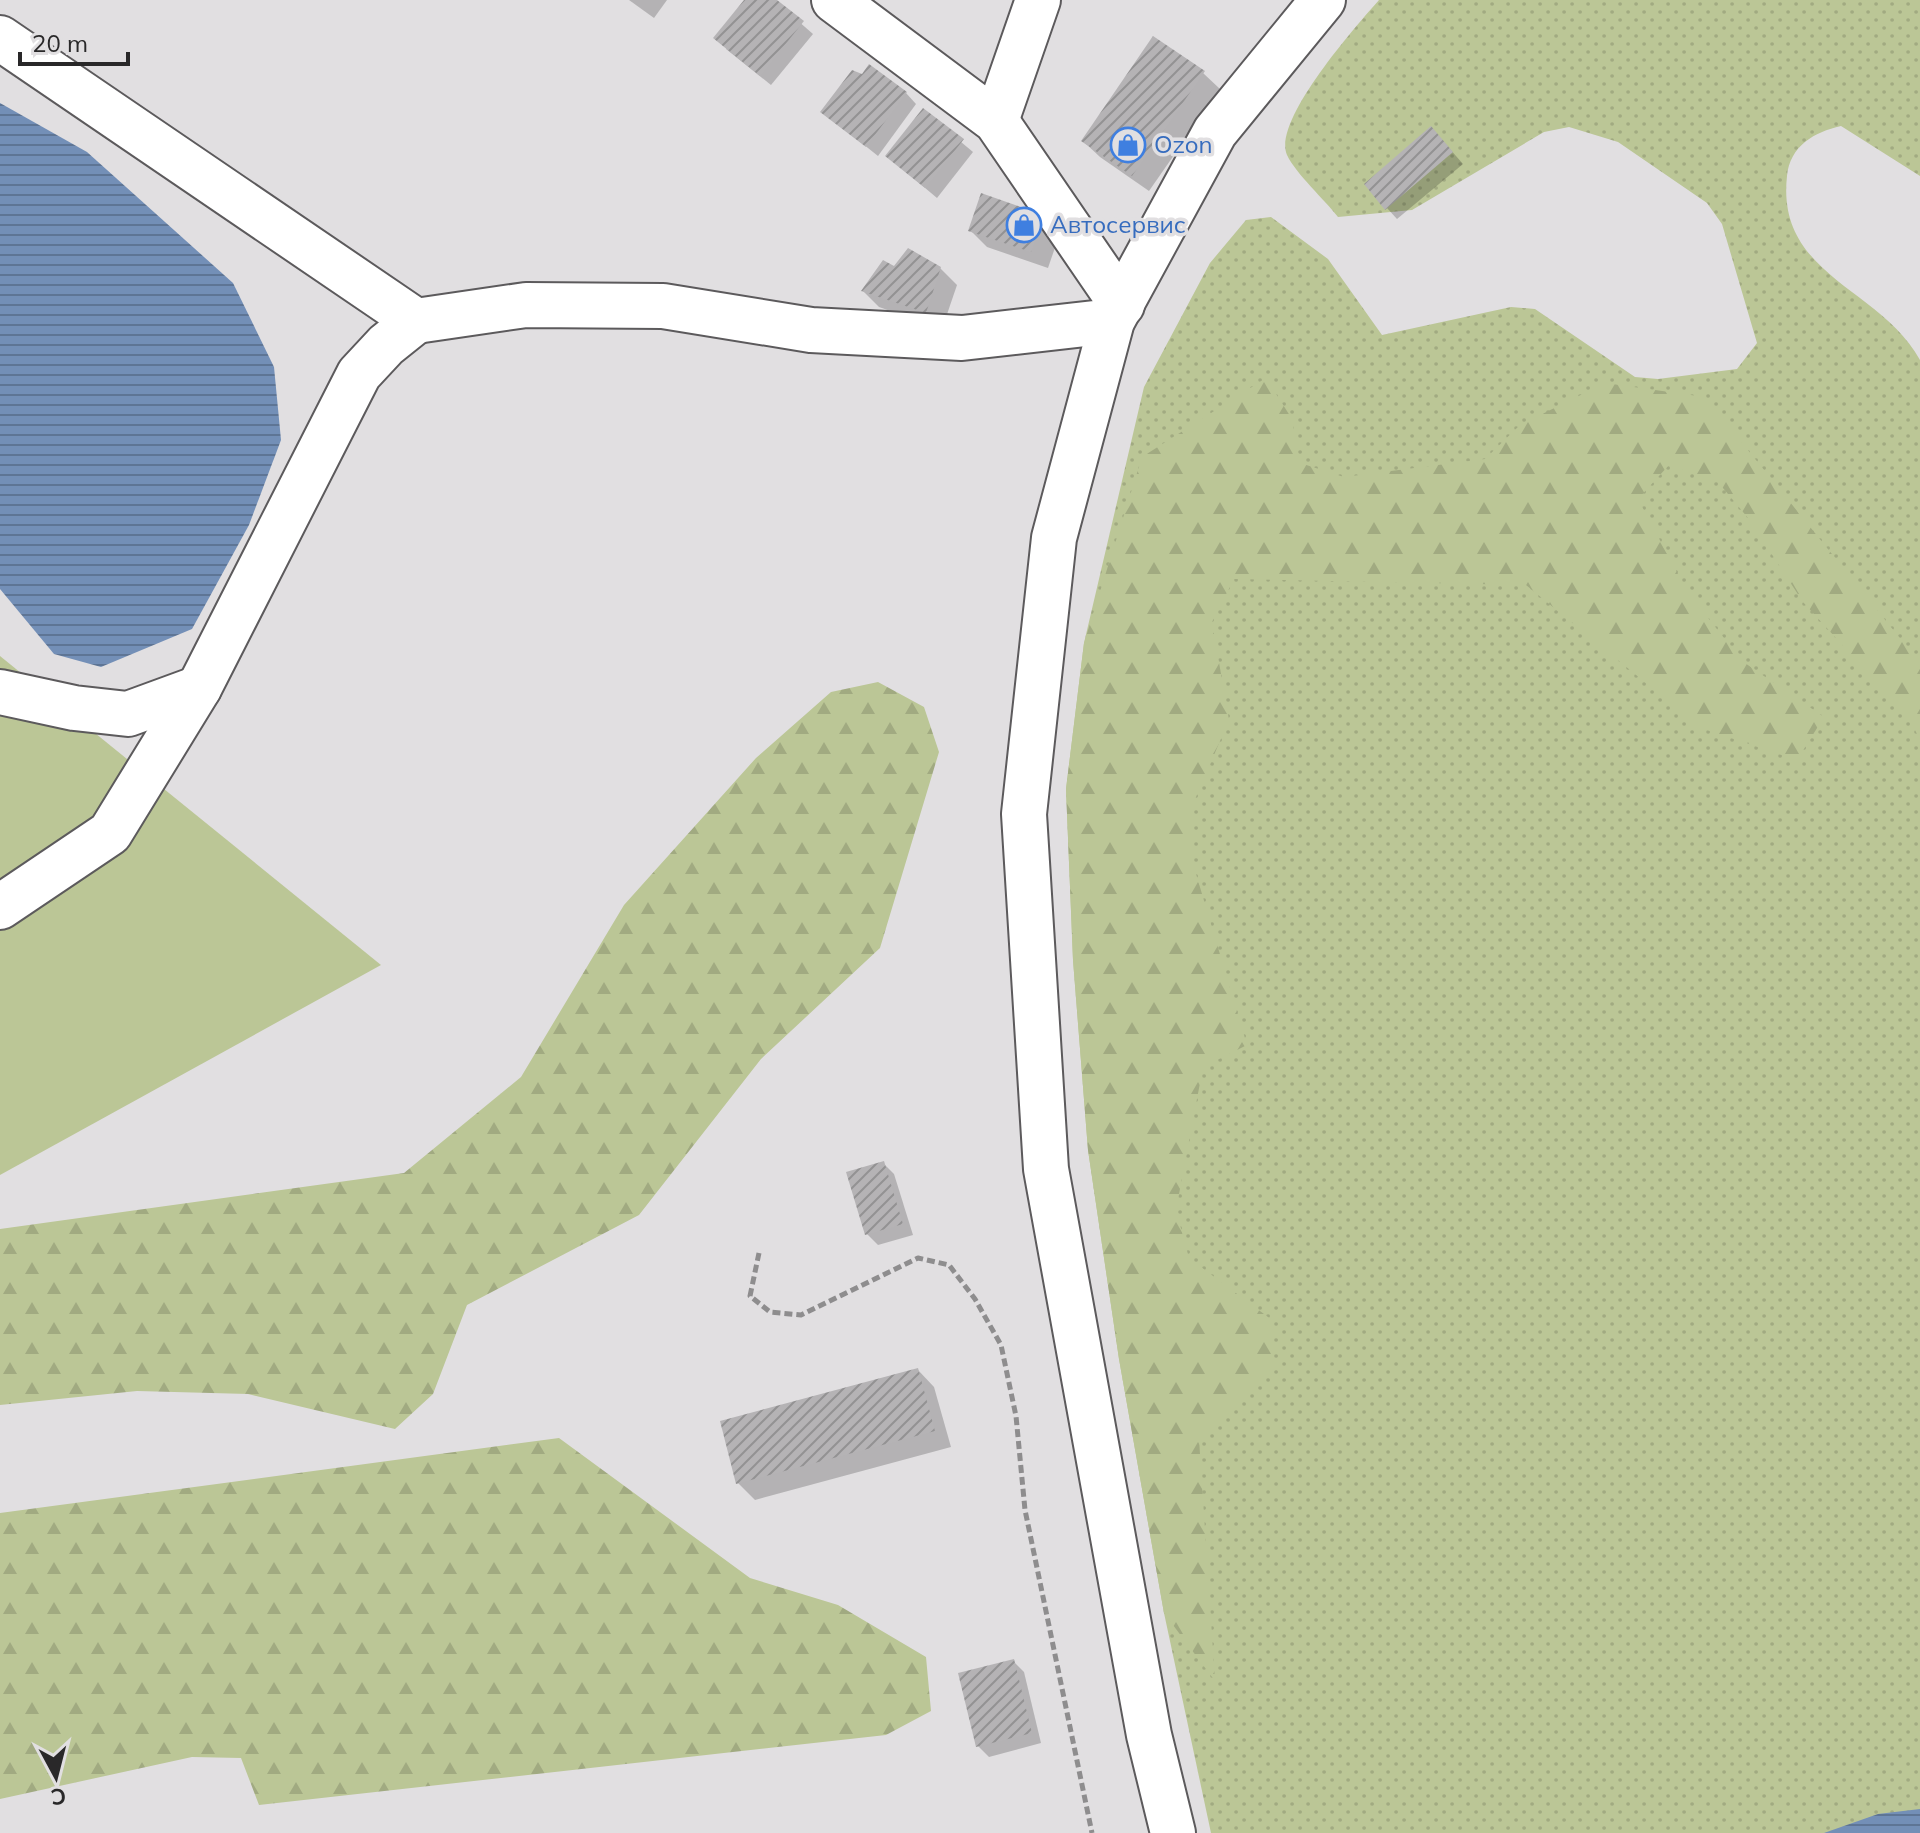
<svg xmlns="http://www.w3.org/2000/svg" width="1920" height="1833" viewBox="0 0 1920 1833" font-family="Mulish,sans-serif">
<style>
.grass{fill:url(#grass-dots)}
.forest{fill:url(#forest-firs)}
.green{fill:#bbc696}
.water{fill:url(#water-rules)}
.shadow{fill:#0003}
.building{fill:url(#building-hatch)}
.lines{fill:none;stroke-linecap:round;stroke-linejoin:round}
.minor-casing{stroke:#5c5a5c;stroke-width:48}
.path{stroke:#8e8d8e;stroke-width:5;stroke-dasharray:8 4;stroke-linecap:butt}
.minor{stroke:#fff;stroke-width:44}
.labels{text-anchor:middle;stroke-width:7;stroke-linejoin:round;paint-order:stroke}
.shop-label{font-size:24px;fill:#366cbe;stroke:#e1dfe1;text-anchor:start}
</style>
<defs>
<pattern id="grass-dots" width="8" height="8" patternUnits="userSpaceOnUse" patternTransform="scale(2)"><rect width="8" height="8" fill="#bbc696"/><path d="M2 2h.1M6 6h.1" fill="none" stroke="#a1aa81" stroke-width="1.8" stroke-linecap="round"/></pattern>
<pattern id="forest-firs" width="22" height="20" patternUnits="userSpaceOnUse" patternTransform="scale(2)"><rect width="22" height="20" fill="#bbc696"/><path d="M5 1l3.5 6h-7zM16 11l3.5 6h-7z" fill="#a1aa81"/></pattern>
<pattern id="water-rules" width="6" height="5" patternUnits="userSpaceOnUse" patternTransform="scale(2)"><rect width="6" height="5" fill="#738fb7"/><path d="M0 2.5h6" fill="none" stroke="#5e7595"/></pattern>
<pattern id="building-hatch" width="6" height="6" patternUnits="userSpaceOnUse" patternTransform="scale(2)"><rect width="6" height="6" fill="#b5b3b5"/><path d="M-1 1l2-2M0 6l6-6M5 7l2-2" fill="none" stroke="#939293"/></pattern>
</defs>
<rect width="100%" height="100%" fill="#e1dfe1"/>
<path class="grass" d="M1379,0h541v176l-79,-50c-27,6 -51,20 -54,50 -11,100 94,112 133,184v1473h-709l-47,-220 -45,-254 -31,-209 -15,-190 -7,-171 18,-146 60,-256 66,-124 36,-43 25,-3 57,42 54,76 129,-28 24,2 100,68 23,2 79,-10 20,-26 -35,-119 -15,-21 -89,-61 -49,-15 -25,5 -132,78 -74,7c-13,-17 -42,-43 -51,-62 -15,-34 69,-129 92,-155z"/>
<g class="forest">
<path d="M1266,378l26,41 8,44 44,14 141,-18 35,-34 85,-42 100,14 215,266v77l-11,-22 -106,-116 -55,-84 -30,-36 -49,-17 -31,34 49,92 55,70 82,56 -27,43 -96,-32 -175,-143 -292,-6 -22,43 17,98 -39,91 1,46 56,188 -44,22 -27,143 13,48 83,62 1,47 -74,72 16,242 -51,-68 -45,-254 -31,-209 -15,-190 -7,-171 18,-146 58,-186z"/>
<path d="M878,682l46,25 15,45 -59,196 -119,111 -122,156 -172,90 -34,89 -38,35 -147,-35 -111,-3 -137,14v-176l404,-56 117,-96 103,-172 132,-147 75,-66z"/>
<path d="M559,1438l191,140 88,27 88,52 5,54 -45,24 -627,70 -18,-47 -49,-1 -192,42v-286z"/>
</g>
<path class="green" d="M0,656l381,309 -381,210z"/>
<g class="water">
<path d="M0,103l87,49 146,131 41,84 7,73 -32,85 -57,104 -91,38 -47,-13 -54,-65z"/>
<path d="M1920,1809v24h-96l54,-19z"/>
</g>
<g class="shadow">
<path d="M629,0h38l-13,18z"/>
<path d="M747,0h27l39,34 -42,51 -45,-36z"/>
<path d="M1203,73l17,16 -71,102 -49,-34 -17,-16z"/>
<path d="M906,93l10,11 -38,52 -55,-44z"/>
<path d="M924,111l49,41 -36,46 -50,-42z"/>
<path d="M1442,140l21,24 -66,55 -10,-11z"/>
<path d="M982,196l78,37 -12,35 -61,-21 -17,-17z"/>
<path d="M940,268l17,17 -15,44 -63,-22 -16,-16 31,-22z"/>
<path d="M883,1163l11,11 19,61 -35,10 -11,-11z"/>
<path d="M918,1370l16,17 17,60 -196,53 -17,-17z"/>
<path d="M1013,1661l11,11 17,71 -52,14 -11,-11z"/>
</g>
<g class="building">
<path d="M744,0h33l27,21 -44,55 -47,-38z"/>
<path d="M1153,36l52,35 -73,105 -51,-35z"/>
<path d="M869,64l38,28 -41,55 -46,-35 32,-42 10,4z"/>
<path d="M923,108l41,31 -39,49 -40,-32z"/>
<path d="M1431,126l22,26 -68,58 -21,-26z"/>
<path d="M981,193l63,22 -13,37 -63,-21z"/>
<path d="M908,248l33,19 -15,46 -65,-22 22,-31 11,6z"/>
<path d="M884,1161l19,63 -38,11 -19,-63z"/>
<path d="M918,1368l17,63 -199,53 -16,-63z"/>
<path d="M1014,1659l18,74 -56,14 -18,-74z"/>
</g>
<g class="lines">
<g class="minor-casing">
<g id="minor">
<path d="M834,0l162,121 126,184"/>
<path d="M0,38l416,283 110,-16 137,1 148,24 151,8 150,-17"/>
<path d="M996,121l42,-121"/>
<path d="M0,692l74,16 54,6 71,-26"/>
<path d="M0,907l110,-74 89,-145 160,-314 27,-29 30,-24"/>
<path d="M1173,1833l-24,-98 -103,-566 -22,-355 30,-276 58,-217 103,-189 108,-132"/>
</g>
</g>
<path class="path" d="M759,1253l-9,43 20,16 31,3 117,-57 31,7 26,34 26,46 15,71 9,94 67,323"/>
<use href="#minor" class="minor"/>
</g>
<defs>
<g id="shop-ring" transform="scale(1.8)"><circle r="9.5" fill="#e1dfe1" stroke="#3f7fe0" stroke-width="1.5"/><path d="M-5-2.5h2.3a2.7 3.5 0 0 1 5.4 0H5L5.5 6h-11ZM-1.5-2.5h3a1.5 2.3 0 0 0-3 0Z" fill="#3f7fe0"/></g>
</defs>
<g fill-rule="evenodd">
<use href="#shop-ring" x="1128" y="145"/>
<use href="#shop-ring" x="1024" y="225"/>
</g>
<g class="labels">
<g class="shop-label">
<text x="1154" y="153">Ozon</text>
<text x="1050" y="233">Автосервис</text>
</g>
</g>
<g transform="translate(56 1777) rotate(173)" stroke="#e1dfe1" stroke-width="6" paint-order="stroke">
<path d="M0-6L14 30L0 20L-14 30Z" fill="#292829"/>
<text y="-12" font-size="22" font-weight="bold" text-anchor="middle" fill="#292829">С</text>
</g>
<path d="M20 52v12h108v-12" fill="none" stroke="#292829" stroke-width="4"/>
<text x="32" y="52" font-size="24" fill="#292829" stroke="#e1dfe1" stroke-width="6" paint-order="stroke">20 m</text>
</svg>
